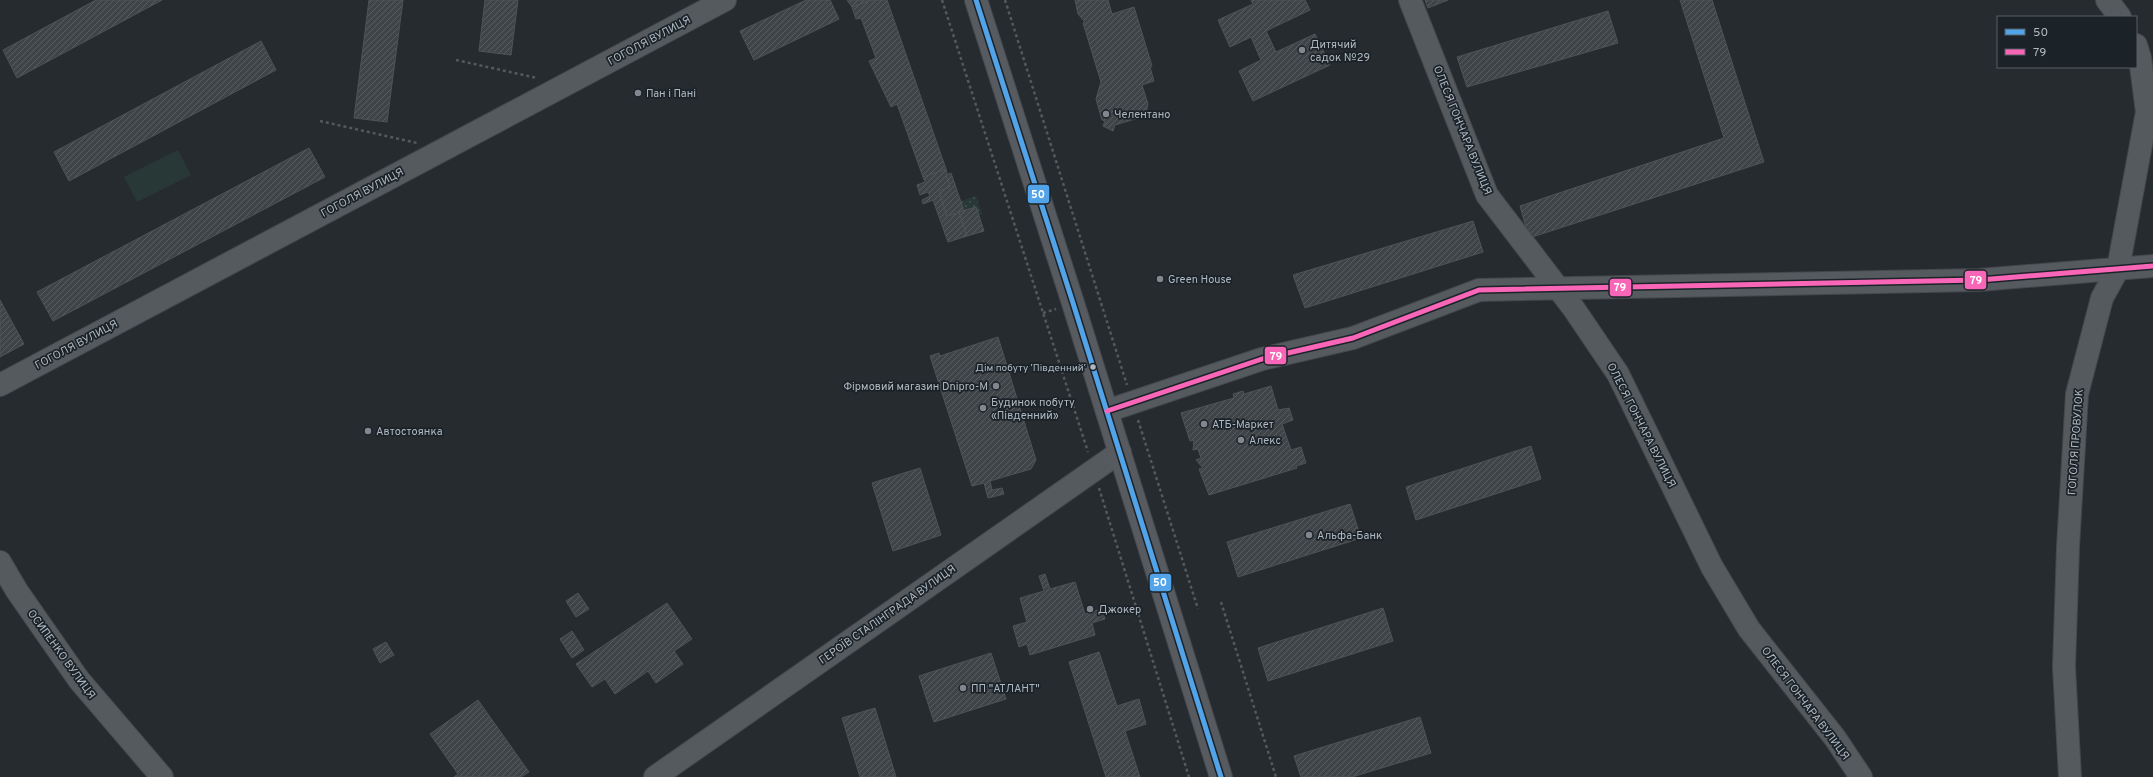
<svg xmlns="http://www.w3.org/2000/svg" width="2153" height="777" viewBox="0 0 2153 777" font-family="Overpass,sans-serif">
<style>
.grass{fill:url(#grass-dots)}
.green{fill:#283836}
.building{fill:url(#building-hatch);stroke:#4e5357}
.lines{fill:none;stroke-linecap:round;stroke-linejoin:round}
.minor-casing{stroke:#44474b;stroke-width:24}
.major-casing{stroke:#44484d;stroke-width:24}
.path{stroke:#54595c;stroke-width:2.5;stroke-dasharray:3 3;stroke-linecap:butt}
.minor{stroke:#555a5f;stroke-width:22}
.major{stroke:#575b60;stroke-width:22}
.bus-1-casing{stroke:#1b2329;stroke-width:8}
.bus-2-casing{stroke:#1b2329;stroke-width:8}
.bus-1{stroke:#53a3e8;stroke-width:5}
.bus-2{stroke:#fa66b7;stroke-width:5}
.poi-dot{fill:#80878e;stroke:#1b2329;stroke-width:1.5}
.bus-dot{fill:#b0b9c1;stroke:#1b2329;stroke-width:1.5}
.labels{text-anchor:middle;stroke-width:3.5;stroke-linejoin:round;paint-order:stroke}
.bus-label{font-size:10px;fill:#b0b9c1;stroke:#1b2329;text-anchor:end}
.street-label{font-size:11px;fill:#b0b9c1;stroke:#1b2329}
.poi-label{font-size:11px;fill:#b0b9c1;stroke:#1b2329;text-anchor:start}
.line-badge{stroke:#1b2329;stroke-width:1.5}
.badge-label{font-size:11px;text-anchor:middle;font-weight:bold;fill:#fff}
</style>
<defs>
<pattern id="grass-dots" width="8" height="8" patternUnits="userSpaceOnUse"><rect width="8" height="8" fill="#283836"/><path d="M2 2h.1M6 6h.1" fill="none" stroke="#455351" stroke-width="1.8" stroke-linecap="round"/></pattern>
<pattern id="building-hatch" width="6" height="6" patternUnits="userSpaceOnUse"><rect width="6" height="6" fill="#3f4448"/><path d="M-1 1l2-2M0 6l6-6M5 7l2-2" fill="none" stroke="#585d61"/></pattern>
</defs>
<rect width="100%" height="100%" fill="#262b30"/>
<path class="grass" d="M976,196l6,18 -3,1 -3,-8 -12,4 -3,-10z"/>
<path class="green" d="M178,150l13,25 -54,27 -13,-25z"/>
<g class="building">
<path d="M96,0h66l-145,78 -14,-28z"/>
<path d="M369,0h34l-16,122 -33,-4z"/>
<path d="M485,0h33l-7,55 -32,-4z"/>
<path d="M806,0h24l9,19 -85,41 -14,-29z"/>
<path d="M847,0h25l-20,7z"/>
<path d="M872,0h15l59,169 -23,8 -26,-73 -6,3 -22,-46 7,-3 -15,-40 -5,1 -4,-12z"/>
<path d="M1075,0h33l4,14 22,-7 18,59 -2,1 4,14 -12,4 6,19 -3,12 -30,9 -2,6 -10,-5 2,-5 -3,-1 -6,-21 5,-17 -18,-59 2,-1 -7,-8z"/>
<path d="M1251,0h54l5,10 -44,21 10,21 39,-18 15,31 -77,36 -14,-30 22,-11 -10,-23 -21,10 -12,-27 35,-16z"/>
<path d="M1425,0h23l-20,8z"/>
<path d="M1680,0h32l52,162 -235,76 -9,-32 204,-68z"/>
<path d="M1608,11l10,32 -151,44 -10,-30z"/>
<path d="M261,41l15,29 -207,111 -15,-29z"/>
<path d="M309,148l16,29 -272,144 -16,-29z"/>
<path d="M946,169l4,18 -11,4 8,25 12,-4 8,24 -19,6 -15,-42 -10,4 -1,-4 8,-4 -2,-4 -8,3 -3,-10 8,-3 -2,-5z"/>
<path d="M951,173l13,38 -17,5 -8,-25 11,-4 -4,-12z"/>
<path d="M976,207l8,24 -17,5 -8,-24z"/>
<path d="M1473,221l10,31 -178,56 -12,-33z"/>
<path d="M0,300l24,44 -24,13z"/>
<path d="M998,337l38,123 -5,9 -41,12 2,9 10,-2 2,6 -16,4 -4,-15 -12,3 -42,-130 9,-3 1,3z"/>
<path d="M1271,386l7,24 11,-2 4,12 -11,4 9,26 10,-3 5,16 -10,3 1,2 -88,27 -10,-26 4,-1 -7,-8 5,-2 -3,-9 -5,1 1,-10 -4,1 -9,-28 53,-15 -1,-4 10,-3 1,3z"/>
<path d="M1531,446l10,33 -125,41 -10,-33z"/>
<path d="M920,468l21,67 -48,16 -21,-68z"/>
<path d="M1350,504l11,34 -123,39 -11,-35z"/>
<path d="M1045,574l5,15 25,-7 10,32 17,-5 3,10 -13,4 3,12 -65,20 -3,-11 -8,3 -6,-21 14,-4 -7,-24 24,-7 -5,-15z"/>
<path d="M578,593l11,16 -13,8 -10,-16z"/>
<path d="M667,603l25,36 -18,12 9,13 -27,19 -8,-12 -33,23 -10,-15 -13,8 -16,-23z"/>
<path d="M1383,608l10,33 -125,40 -10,-33z"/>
<path d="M572,631l12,19 -12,8 -12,-19z"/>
<path d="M386,642l8,13 -14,8 -7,-14z"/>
<path d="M1099,652l18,54 22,-7 7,25 -21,7 15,46h-34l-37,-115z"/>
<path d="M991,653l15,46 -72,23 -15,-46z"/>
<path d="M478,700l51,72 -8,5h-67l4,-3 -28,-40z"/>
<path d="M875,708l21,69h-36l-18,-59z"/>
<path d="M1420,717l11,36 -79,24h-51l-7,-21z"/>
</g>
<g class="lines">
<g class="minor-casing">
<g id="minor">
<path d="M1410,0l77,195 87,114 44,65 94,193 37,62 86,109 26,39"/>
<path d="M2107,0l13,17"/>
<path d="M0,385l725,-385"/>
<path d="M1107,411l155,-52 91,-21 126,-48 500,-10 174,-14"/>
<path d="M0,562l17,29 62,89 83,97"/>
<path d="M655,777l465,-325"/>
<path d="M2070,777l-6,-110 4,-120 9,-153 25,-96 16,-29 29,-157 -7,-54 -4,-13"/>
</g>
</g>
<g class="major-casing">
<path id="major" d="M976,0l97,303 148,474"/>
</g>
<g class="path">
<path d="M942,0l146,452"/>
<path d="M1005,0l122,385"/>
<path d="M456,60l81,18"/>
<path d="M320,121l97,22"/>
<path d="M1043,313l13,-4"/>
<path d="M1138,420l60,189"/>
<path d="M1099,488l90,289"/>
<path d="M1221,602l55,175"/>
</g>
<use href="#minor" class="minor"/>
<use href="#major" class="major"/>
<g class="bus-1-casing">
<path id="bus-1" d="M976,0l97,303 148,474"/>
</g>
<g class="bus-2-casing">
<path id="bus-2" d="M1107,411l155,-52 91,-21 126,-48 500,-10 174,-14"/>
</g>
<use href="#bus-1" class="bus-1"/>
<use href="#bus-2" class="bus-2"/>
</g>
<g class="poi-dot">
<circle cx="1302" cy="50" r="4"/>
<circle cx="638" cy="93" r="4"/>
<circle cx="1106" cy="114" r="4"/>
<circle cx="1160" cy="279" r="4"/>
<circle cx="996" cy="386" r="4"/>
<circle cx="983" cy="408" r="4"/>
<circle cx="1204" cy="424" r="4"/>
<circle cx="368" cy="431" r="4"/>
<circle cx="1241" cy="440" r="4"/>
<circle cx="1309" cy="535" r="4"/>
<circle cx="1090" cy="609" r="4"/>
<circle cx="963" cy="688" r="4"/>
</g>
<circle class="bus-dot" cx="1093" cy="367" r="3.5"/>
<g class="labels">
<g class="bus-label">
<text x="1086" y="371">Дім побуту ʼПівденнийʼ</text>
</g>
<g class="street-label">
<text transform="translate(649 40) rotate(-28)" y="4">ГОГОЛЯ ВУЛИЦЯ</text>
<text transform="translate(1463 130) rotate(68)" y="4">ОЛЕСЯ ГОНЧАРА ВУЛИЦЯ</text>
<text transform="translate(362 192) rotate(-28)" y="4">ГОГОЛЯ ВУЛИЦЯ</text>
<text transform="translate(76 344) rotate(-28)" y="4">ГОГОЛЯ ВУЛИЦЯ</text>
<text transform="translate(1642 425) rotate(63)" y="4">ОЛЕСЯ ГОНЧАРА ВУЛИЦЯ</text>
<text transform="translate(2075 442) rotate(-86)" y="4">ГОГОЛЯ ПРОВУЛОК</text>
<text transform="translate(887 614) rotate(-35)" y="4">ГЕРОЇВ СТАЛІНГРАДА ВУЛИЦЯ</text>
<text transform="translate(62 654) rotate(54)" y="4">ОСИПЕНКО ВУЛИЦЯ</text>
<text transform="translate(1806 703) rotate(53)" y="4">ОЛЕСЯ ГОНЧАРА ВУЛИЦЯ</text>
</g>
<g class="poi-label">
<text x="1310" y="48">Дитячий<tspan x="1310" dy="13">садок №29</tspan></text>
<text x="646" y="97">Пан і Пані</text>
<text x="1114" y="118">Челентано</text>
<text x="1168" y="283">Green House</text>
<text x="988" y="390" text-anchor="end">Фірмовий магазин Dnipro-M</text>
<text x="991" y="406">Будинок побуту<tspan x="991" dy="13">«Південний»</tspan></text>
<text x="1212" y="428">АТБ-Маркет</text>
<text x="376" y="435">Автостоянка</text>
<text x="1249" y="444">Алекс</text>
<text x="1317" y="539">Альфа-Банк</text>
<text x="1098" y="613">Джокер</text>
<text x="971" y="692">ПП "АТЛАНТ"</text>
</g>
</g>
<g class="line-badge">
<rect x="1027" y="184" width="23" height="20" rx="4" fill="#53a3e8"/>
<rect x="1964" y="270" width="23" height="20" rx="4" fill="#fa66b7"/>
<rect x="1609" y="278" width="23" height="19" rx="4" fill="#fa66b7"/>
<rect x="1264" y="346" width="23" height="19" rx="4" fill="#fa66b7"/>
<rect x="1149" y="573" width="23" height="19" rx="4" fill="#53a3e8"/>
</g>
<g class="badge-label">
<text x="1038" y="198">50</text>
<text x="1976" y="284">79</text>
<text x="1620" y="291">79</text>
<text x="1276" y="360">79</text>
<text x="1160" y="586">50</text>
</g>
<rect x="1997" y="16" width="140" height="52" fill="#1b2329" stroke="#575f66"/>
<rect x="2005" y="29" width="20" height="6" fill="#53a3e8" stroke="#575f66"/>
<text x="2033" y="36" font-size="12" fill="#b0b9c1">50</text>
<rect x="2005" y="49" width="20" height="6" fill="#fa66b7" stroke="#575f66"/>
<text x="2033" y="56" font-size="12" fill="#b0b9c1">79</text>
</svg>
